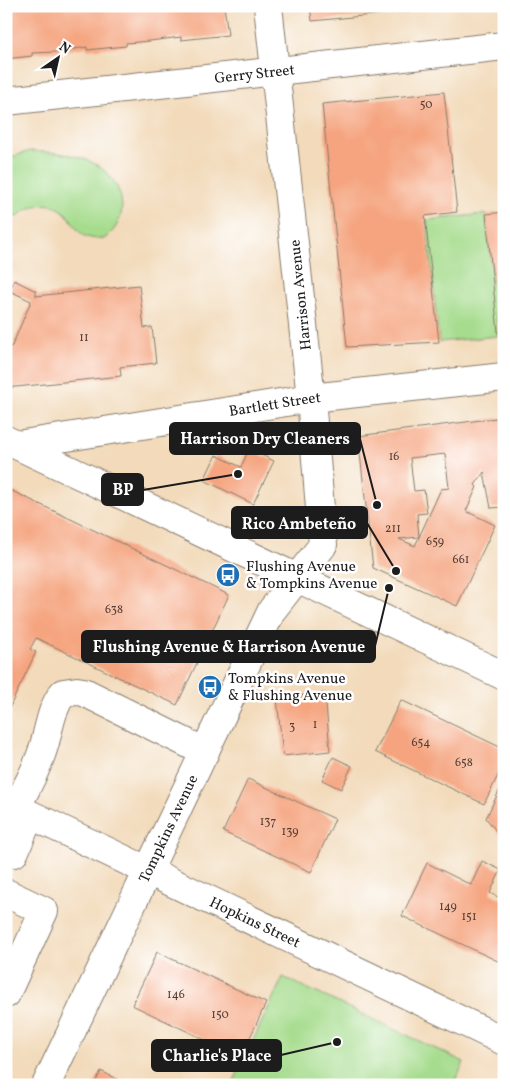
<svg xmlns="http://www.w3.org/2000/svg" width="510" height="1091" viewBox="0 0 510 1091" font-family="Vollkorn,serif">
<style>
.green{fill:#a6dc8d;stroke:#617c54}
.building{fill:#f5a47f;fill-rule:evenodd}
.lines{fill:none;stroke-linecap:round;stroke-linejoin:round}
.minor-casing{stroke:#877b6b;stroke-width:30}
.major-casing{stroke:#877b6b;stroke-width:30}
.minor{stroke:#fff;stroke-width:28}
.major{stroke:#fff;stroke-width:28}
.labels{text-anchor:middle;stroke-width:5;stroke-linejoin:round;paint-order:stroke}
.number-label{font-size:12px;fill:#523e35}
.street-label{font-size:15px;fill:#1c1c1c;stroke:#fff}
.poi-label{font-size:15px;fill:#1c1c1c;stroke:#fff;text-anchor:start}
.leader{fill:none;stroke:#1c1c1c;stroke-width:2}
.callout-dot{fill:#1c1c1c;stroke:#fff;stroke-width:2}
.callout{fill:#1c1c1c;stroke:#1c1c1c;stroke-width:2}
.callout-label{font-size:16px;text-anchor:middle;font-weight:bold;fill:#fff}
</style>
<rect width="100%" height="100%" fill="#fff"/>
<filter id="ink" filterUnits="userSpaceOnUse"><feTurbulence type="fractalNoise" baseFrequency=".02" numOctaves="2"/><feDisplacementMap in="SourceGraphic" scale="10" xChannelSelector="R" yChannelSelector="G"/><feConvolveMatrix kernelMatrix="1 2 1 2 8 2 1 2 1" color-interpolation-filters="sRGB"/></filter>
<filter id="wash" filterUnits="userSpaceOnUse"><feTurbulence type="fractalNoise" baseFrequency=".0096" numOctaves="4" result="noise"/><feDisplacementMap in="SourceGraphic" scale="20" xChannelSelector="R" yChannelSelector="G"/><feGaussianBlur stdDeviation="1.12" result="paint"/><feColorMatrix in="noise" values="0 0 0 0 0 0 0 0 0 0 0 0 0 0 0 0 0 1.4 0 .05"/><feComposite in="paint" operator="in"/></filter>
<g filter="url(#wash)">
<rect width="100%" height="100%" fill="#f2daba"/>
<g class="green">
<path d="M30,151c19,1 39,2 57,9 33,13 50,55 17,79 -6,0 -13,0 -19,-3 -8,-4 -11,-13 -17,-20 -15,-18 -36,-13 -51,1l-11,-2v-56z"/>
<path d="M486,214l12,122 -59,6 -12,-122z"/>
<path d="M283,977l181,85 -10,23h-222z"/>
</g>
<g id="blocks">
<g class="building">
<path d="M6,6h218l4,29 -47,5v-3l-31,4 -24,2v3l-39,4v-3l-31,5 -24,1v3l-26,3z"/>
<path d="M310,6h133v2l-131,13z"/>
<path d="M444,92l13,120 -32,4 14,126 -92,5 -25,-243z"/>
<path d="M504,212v121h-6l-12,-119z"/>
<path d="M14,280l22,11v5l103,-11 5,43 8,-1 4,36 -36,4 1,9 -105,11h-10v-39l6,-2 19,-45 -21,-10z"/>
<path d="M504,417v90l-13,1 -7,-36 -9,13 2,2 -11,24 29,14 -38,81 -84,-38 -15,-132zM445,454l4,34 -8,1 -26,57 -16,-7 20,-2 -2,-23 10,-1 -3,-23 -10,1 -4,-33z"/>
<path d="M249,449l25,12 -21,43 -49,-24 12,-25 25,12z"/>
<path d="M6,488l223,107 -52,110 -141,-67 -6,11 6,3 -30,63z"/>
<path d="M325,693l5,58 -47,5 -6,-58z"/>
<path d="M401,700l103,49v14l-20,41 -109,-52z"/>
<path d="M333,757l19,9 -11,23 -19,-9z"/>
<path d="M248,779l87,40 -24,53 -88,-40z"/>
<path d="M504,781v60l-18,-23z"/>
<path d="M482,861l19,9 -11,23 14,7v64l-102,-48 25,-53 44,22z"/>
<path d="M157,952l109,51 -25,54 -109,-52z"/>
<path d="M101,1071l21,11 6,3h-34z"/>
</g>
</g>
</g>
<g filter="url(#ink)">
<use href="#blocks" fill-opacity="0" stroke="#877b6b" stroke-width="1"/>
<g class="lines">
<g class="minor-casing">
<g id="minor">
<path id="s1" d="M6,101l498,-55"/>
<path id="s2" d="M17,445l294,-47 193,-21"/>
<path id="s3" d="M6,803l498,238"/>
<path d="M16,808c9,-18 20,-37 26,-56 7,-20 8,-42 21,-59l14,-2 7,1 121,60"/>
<path d="M6,850l8,3 16,-38"/>
<path d="M6,893l38,18 -38,83"/>
<path id="s4" d="M46,1085l226,-475 51,-65 -12,-147 -43,-392"/>
</g>
</g>
<g class="major-casing">
<path id="major" d="M6,440l498,236"/>
</g>
<use href="#minor" class="minor"/>
<use href="#major" class="major"/>
</g>
</g>
<defs>
<g id="bus-disc" transform="scale(1.25)"><circle r="9.5" fill="#1f6fb2" stroke="#fff"/><path d="M-5-6H5V4H4V6H2V4H-2V6H-4V4H-5ZM-3.5-4V0h7V-4ZM-3.5 1.2v1.5H-2V1.2ZM2 1.2v1.5H3.5V1.2Z" fill="#fff"/></g>
</defs>
<g fill-rule="evenodd">
<use href="#bus-disc" x="228" y="575"/>
<use href="#bus-disc" x="210" y="687"/>
</g>
<g class="labels">
<g class="number-label">
<text x="426" y="108">50</text>
<text x="84" y="341">11</text>
<text x="394" y="460">16</text>
<text x="393" y="532">211</text>
<text x="435" y="545">659</text>
<text x="461" y="563">661</text>
<text x="114" y="613">638</text>
<text x="315" y="728">1</text>
<text x="292" y="730">3</text>
<text x="421" y="746">654</text>
<text x="464" y="766">658</text>
<text x="268" y="825">137</text>
<text x="290" y="835">139</text>
<text x="448" y="910">149</text>
<text x="469" y="920">151</text>
<text x="176" y="998">146</text>
<text x="220" y="1018">150</text>
</g>
<g class="street-label">
<text dy="5" stroke="none"><textPath href="#s1" startOffset="250">Gerry Street</textPath></text>
<text transform="translate(300 295) rotate(-96)" y="5">Harrison Avenue</text>
<text dy="5" stroke="none"><textPath href="#s2" startOffset="261">Bartlett Street</textPath></text>
<text dy="5" stroke="none"><textPath href="#s4" startOffset="284">Tompkins Avenue</textPath></text>
<text dy="5" stroke="none"><textPath href="#s3" startOffset="276">Hopkins Street</textPath></text>
</g>
<g class="poi-label">
<text x="246" y="571">Flushing Avenue<tspan x="246" dy="17">&amp; Tompkins Avenue</tspan></text>
<text x="228" y="683">Tompkins Avenue<tspan x="228" dy="17">&amp; Flushing Avenue</tspan></text>
</g>
</g>
<path class="leader" d="M377 505L360 439M238 474L143 490M396 571L367 523M389 588L375 646M337 1042L281 1055"/>
<g class="callout-dot">
<circle cx="377" cy="505" r="5"/>
<circle cx="238" cy="474" r="5"/>
<circle cx="396" cy="571" r="5"/>
<circle cx="389" cy="588" r="5"/>
<circle cx="337" cy="1042" r="5"/>
</g>
<g class="callout">
<rect x="170" y="423" width="190" height="31" rx="5"/>
<rect x="102" y="474" width="41" height="31" rx="5"/>
<rect x="232" y="507" width="135" height="31" rx="5"/>
<rect x="82" y="631" width="293" height="31" rx="5"/>
<rect x="152" y="1040" width="129" height="31" rx="5"/>
</g>
<g class="callout-label">
<text x="265" y="444">Harrison Dry Cleaners</text>
<text x="123" y="495">BP</text>
<text x="299" y="529">Rico Ambeteño</text>
<text x="229" y="652">Flushing Avenue &amp; Harrison Avenue</text>
<text x="217" y="1061">Charlie's Place</text>
</g>
<rect width="510" height="1091" fill="none" stroke="#fff" stroke-width="25"/>
<g transform="translate(58 58) rotate(34)" stroke="#ffffff" stroke-width="4" paint-order="stroke">
<path d="M0-4L9 19L0 12L-9 19Z" fill="#1c1c1c"/>
<text y="-8" font-size="14" font-weight="bold" text-anchor="middle" fill="#1c1c1c">N</text>
</g>
</svg>
